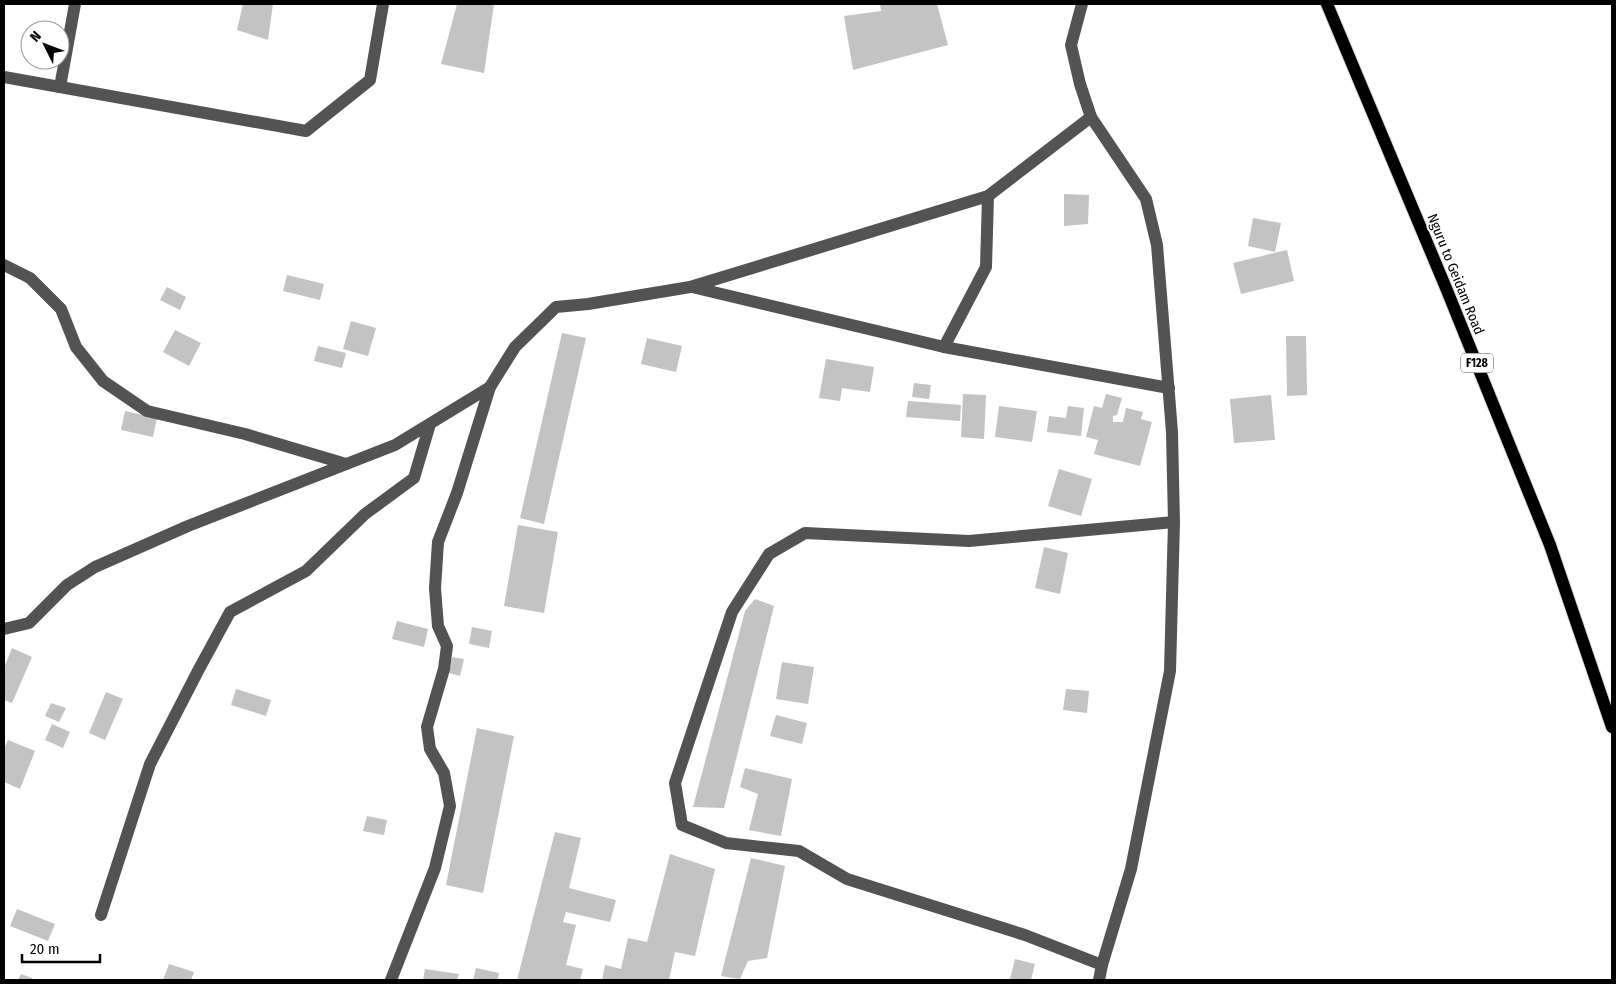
<svg xmlns="http://www.w3.org/2000/svg" width="1616" height="984" viewBox="0 0 1616 984" font-family="'Fira Sans Condensed',sans-serif">
<style>
.building{fill:#c3c3c3}
.lines{fill:none;stroke-linecap:round;stroke-linejoin:round}
.major-casing{stroke:#dbdbdb;stroke-width:14}
.minor{stroke:#535353;stroke-width:12}
.major{stroke:#000;stroke-width:12}
.labels{text-anchor:middle;stroke-width:4;stroke-linejoin:round;paint-order:stroke}
.shield{fill:#fff;stroke:#4c4c4c;stroke-width:1}
.shield-label{font-size:12px;font-weight:bold;fill:#000}
.street-label{font-size:14px;fill:#000;stroke:#fff}
</style>
<rect width="100%" height="100%" fill="#fff"/>
<g class="building">
<path d="M243,4h30l-5,36 -31,-10z"/>
<path d="M457,4h37l-10,69 -43,-9z"/>
<path d="M880,4h57l11,41 -95,25 -9,-54 37,-5z"/>
<path d="M1064,194l25,1 -1,29 -24,2z"/>
<path d="M1253,218l28,5 -6,29 -27,-6z"/>
<path d="M1287,250l7,31 -53,13 -8,-31z"/>
<path d="M287,275l37,9 -4,16 -37,-9z"/>
<path d="M167,287l19,10 -6,13 -20,-10z"/>
<path d="M351,321l25,7 -8,28 -25,-7z"/>
<path d="M175,330l26,13 -12,23 -26,-14z"/>
<path d="M562,333l24,5 -42,186 -24,-6z"/>
<path d="M1286,336h20l1,59 -20,1z"/>
<path d="M647,338l35,8 -6,26 -35,-8z"/>
<path d="M318,346l28,7 -4,15 -28,-7z"/>
<path d="M826,359l48,8 -4,25 -28,-4 -2,13 -21,-3z"/>
<path d="M914,383l17,2 -2,14 -17,-2z"/>
<path d="M963,394l23,1 -2,44 -23,-2z"/>
<path d="M1106,394l16,4 -5,17 -4,1v6h10l3,-14 17,4 -2,7 11,3 -12,44 -46,-12 4,-14 -12,-3 8,-31 8,2z"/>
<path d="M1271,395l4,45 -41,3 -4,-44z"/>
<path d="M908,401l53,4 -1,16 -54,-4z"/>
<path d="M999,406l38,5 -5,31 -37,-5z"/>
<path d="M1068,406l16,2 -3,28 -34,-4 2,-16 17,2z"/>
<path d="M125,411l32,7 -4,19 -32,-7z"/>
<path d="M1059,469l33,10 -11,37 -33,-10z"/>
<path d="M518,525l40,7 -14,81 -40,-7z"/>
<path d="M1044,547l24,6 -8,41 -25,-6z"/>
<path d="M755,599l19,7 -50,202 -31,-1 52,-196z"/>
<path d="M397,621l31,8 -4,18 -32,-8z"/>
<path d="M472,627l20,4 -3,17 -20,-4z"/>
<path d="M12,648l20,9 -20,46 -8,-3v-32z"/>
<path d="M452,657l12,2 -4,17 -11,-3z"/>
<path d="M782,662l32,5 -6,37 -32,-5z"/>
<path d="M236,689l35,11 -5,16 -35,-11z"/>
<path d="M1066,689l23,2 -2,22 -24,-3z"/>
<path d="M106,692l17,7 -18,41 -16,-7z"/>
<path d="M51,703l15,5 -7,14 -14,-6z"/>
<path d="M776,715l31,8 -5,21 -32,-8z"/>
<path d="M52,724l18,8 -7,16 -18,-8z"/>
<path d="M477,728l37,8 -31,157 -37,-8z"/>
<path d="M8,740l27,11 -15,38 -16,-7v-33z"/>
<path d="M745,768l47,11 -11,57 -32,-6 9,-36 -18,-7z"/>
<path d="M367,816l20,4 -3,15 -21,-4z"/>
<path d="M555,832l26,6 -12,50 47,12 -6,22 -44,-10 -3,10 13,3 -10,40 17,4 -3,11h-63z"/>
<path d="M670,854l45,15 -20,87 -20,-4 -6,28h-67l3,-15 16,4 7,-31 19,4z"/>
<path d="M751,858l34,8 -18,92 -19,3 -8,18 -19,-3z"/>
<path d="M17,909l38,15 -7,17 -38,-15z"/>
<path d="M1015,959l20,5 -4,16 -21,-1z"/>
<path d="M169,964l25,8 -3,8h-28z"/>
<path d="M476,968l23,5 -1,7h-25z"/>
<path d="M425,969l34,5 -2,6h-34z"/>
<path d="M21,974l11,4 -1,2h-13z"/>
</g>
<g class="lines">
<g class="major-casing">
<path id="major" d="M1327,4l119,284 104,257 62,182"/>
</g>
<g class="minor">
<path d="M1082,4l-11,41 9,39 11,33 55,82 11,46 15,187 2,90 -4,149 -39,198 -29,96 -3,15"/>
<path d="M4,77l302,54 64,-51 13,-76"/>
<path d="M60,87l15,-83"/>
<path d="M4,265l26,13 31,31 15,38 27,34 44,30 98,23 101,30"/>
<path d="M692,287l252,60 225,41"/>
<path d="M944,347l42,-80 2,-71"/>
<path d="M4,629l25,-6 38,-38 28,-18 93,-41 207,-81 95,-58"/>
<path d="M101,915l49,-151 49,-95 31,-57 76,-41 59,-57 49,-36 16,-54"/>
<path d="M1102,965l-77,-30 -178,-56 -48,-28 -73,-8 -44,-18 -7,-42 57,-171 37,-58 36,-21 164,8 205,-19"/>
<path d="M391,980l44,-112 15,-62 -6,-33 -14,-24 -3,-22 17,-58 3,-23 -9,-20 -3,-38 3,-46 19,-49 33,-106 25,-40 41,-40 32,-3 102,-17 298,-91 103,-79"/>
</g>
<use href="#major" class="major"/>
</g>
<g class="labels">
<rect class="shield" x="1461" y="353.5" width="32" height="19" rx="4"/>
<g class="shield-label">
<text x="1477" y="367">F128</text>
</g>
<g class="street-label">
<text transform="translate(1456 274) rotate(68)" y="5">Nguru to Geidam Road</text>
</g>
</g>
<rect width="1616" height="984" fill="none" stroke="#000000" stroke-width="10"/>
<g transform="translate(45 45) rotate(312)"><circle r="24" fill="#ffffff" stroke="#999999"/>
<path d="M0-4L9 19L0 12L-9 19Z" fill="#000000"/>
<text y="-8" font-size="14" font-weight="bold" text-anchor="middle" fill="#000000">N</text>
</g>
<path d="M22 954v8h78v-8" fill="none" stroke="#000000" stroke-width="2.5"/>
<text x="30" y="954" font-size="15" fill="#000000" stroke="#ffffff" stroke-width="4" paint-order="stroke">20 m</text>
</svg>
